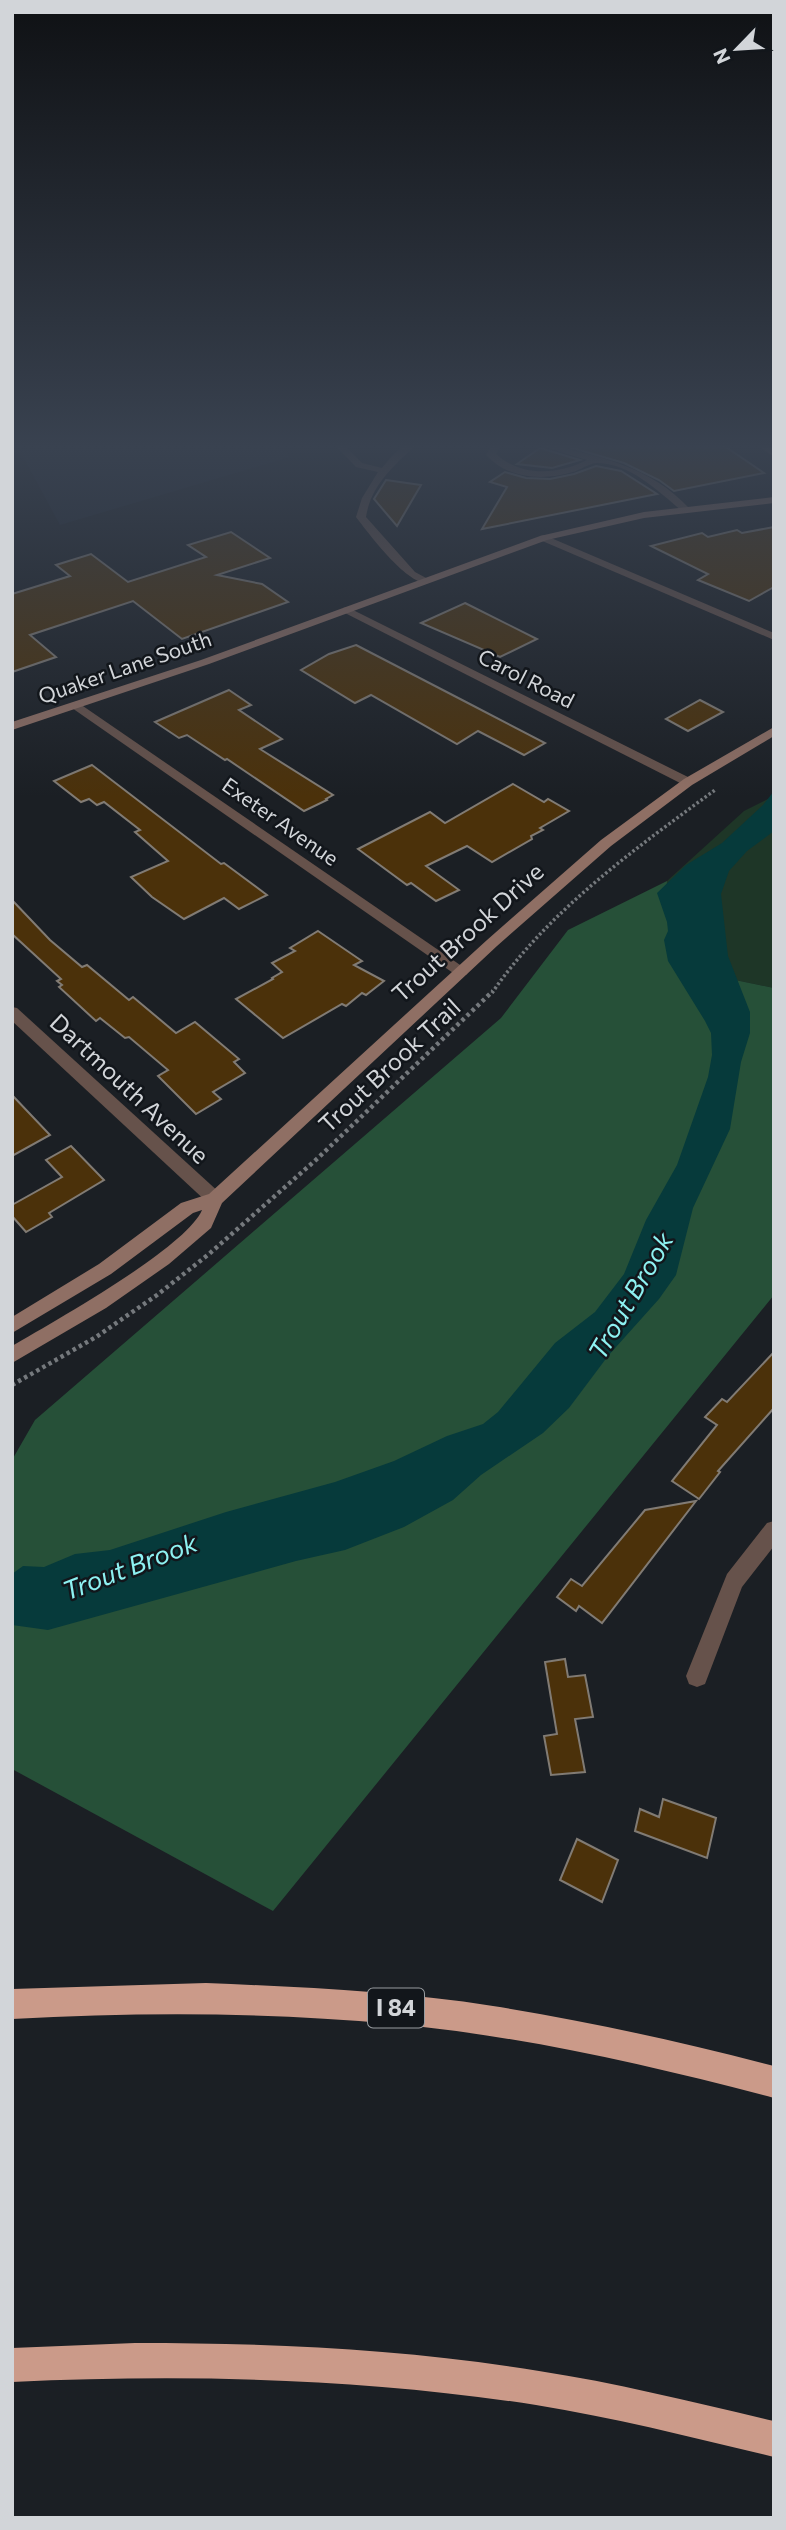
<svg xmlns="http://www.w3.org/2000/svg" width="786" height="2530" viewBox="0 0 786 2530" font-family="Commissioner,sans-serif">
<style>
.built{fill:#202732}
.green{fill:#1e3627}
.forest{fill:#265038}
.water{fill:#063a3b}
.building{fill:#4b310a;stroke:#817b74;stroke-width:2}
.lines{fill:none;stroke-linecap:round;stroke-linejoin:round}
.path-far1{stroke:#75797d;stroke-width:3.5;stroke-dasharray:2.5 2.5;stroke-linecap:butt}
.path{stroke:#75797d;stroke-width:4.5;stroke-dasharray:3.5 3.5;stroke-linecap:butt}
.street{fill:#66524b;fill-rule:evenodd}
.secondary{fill:#8f6f64;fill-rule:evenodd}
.highway{fill:#cb9a89;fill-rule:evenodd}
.labels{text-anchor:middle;stroke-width:5;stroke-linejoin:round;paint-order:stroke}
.far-street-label{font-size:21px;fill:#d2d5d9;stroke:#12161b}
.shield{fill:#12161b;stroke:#989ca0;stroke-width:2}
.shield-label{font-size:23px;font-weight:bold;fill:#d2d5d9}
.street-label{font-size:24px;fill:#d2d5d9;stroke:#12161b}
.water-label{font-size:26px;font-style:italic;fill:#8df1f1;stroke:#12161b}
</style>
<rect width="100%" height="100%" fill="#1b1f24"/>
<path class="built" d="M12,443h265l13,14 -230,68 -39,-72 -9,1z"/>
<path class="green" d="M774,796v192l-82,-17 -26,-57 1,-33 77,-70z"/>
<path class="forest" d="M667,881l-1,33 26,57 82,17v307l-501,616 -261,-142v-309l23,-40 466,-402 67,-88z"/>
<path class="water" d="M774,791v40l-27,20 -18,20 -8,23 7,62 22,56v21l-9,29 -11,67 -37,79 -17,67 -17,24 -51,57 -39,52 -26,25 -62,42 -28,25 -49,27 -59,23 -49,11 -248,69 -36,-5v-51l11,-8 21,1 31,-13 35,-4 116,-38 109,-30 59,-21 53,-25 36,-12 15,-12 57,-69 40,-31 29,-38 22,-54 31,-55 31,-88 4,-22 -1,-22 -6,-12 -37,-60 -4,-21 4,-9 -1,-9 -10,-29 29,-28 36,-22 41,-38z"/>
<g class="building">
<path d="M555,443h165l44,30 -90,18 -15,-11 -35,-17z"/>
<path d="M540,448l40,12 -28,8 -35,-4z"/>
<path d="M596,466l25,5 36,23 -175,35 25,-42 -17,-5 15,-10 21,6 24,1 24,-5z"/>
<path d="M386,480l35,5 -24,41 -23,-27z"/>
<path d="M774,527v60l-25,14 -51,-21 10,-6 -57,-28 51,-13 6,4 29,-7 5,3z"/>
<path d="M231,532l39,26 -53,17 45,9 26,18 -106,37 -49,-38 -103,34 26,22 -44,15v-78l58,-18 -14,-11 35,-11 37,28 78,-25 -18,-12z"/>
<path d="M465,603l72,36 -37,18 -79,-34z"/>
<path d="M356,645l110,57 79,41 -21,12 -46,-24 -21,13 -86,-49 -16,8 -54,-33 28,-16z"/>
<path d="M229,690l22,15 -12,5 43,29 -22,10 73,46 -7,4 1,1 -23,11 -77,-52 -2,1 -38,-25 -8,3 -24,-16z"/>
<path d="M700,700l23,12 -35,19 -22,-12z"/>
<path d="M92,765l129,99 3,-1 43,32 -28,14 -15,-11 -40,21 -32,-22 -21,-20 37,-16 -33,-29 5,-2 -36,-28 -7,3 -8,-6 -8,3 -27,-21z"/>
<path d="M513,784l31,18 4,-3 21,12 -29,17 3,2 -12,6 1,3 -40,23 -25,-16 -41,20 33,24 -23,11 -25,-18 -4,2 -49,-36 72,-37 15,11z"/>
<path d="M12,900l38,40 32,27 5,-2 42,35 4,-3 43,36 19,-11 44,37 -5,3 11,11 -32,19 8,7 -25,15 -38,-38 10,-6 -39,-33 -4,1 -25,-20 -4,3 -37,-34 3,-2 -5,-4 4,-2 -49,-45z"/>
<path d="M318,931l44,30 -8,4 30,16 -18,14 -4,-2 -16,13 -4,-2 -59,34 -47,-39 37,-20 -1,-1 10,-6 -10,-9 23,-12 -5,-3z"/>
<path d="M12,1095l38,40 -38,21z"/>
<path d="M71,1146l33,34 -55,33 3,4 -26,15 -14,-16v-11l50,-28 -16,-17z"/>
<path d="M774,1352v56l-56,63 2,1 -21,27 -27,-18 45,-56 -12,-8 17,-18 5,3z"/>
<path d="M696,1501l-94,122 -23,-17 -3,5 -19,-14 14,-18 11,7 63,-76z"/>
<path d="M565,1659l3,18 17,-2 8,42 -18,2 10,53 -34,3 -7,-39 13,-2 -12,-72z"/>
<path d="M663,1799l53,19 -9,40 -72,-27 5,-22 19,8z"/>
<path d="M577,1839l41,21 -16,42 -42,-22z"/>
</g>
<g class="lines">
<path class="path-far1" d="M492,993c56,-82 144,-145 223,-203"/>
<path class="path" d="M12,1385l84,-48 61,-42 52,-41 109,-96 175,-167"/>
<g class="street">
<path d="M333,443h9l20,20 20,5c10,-12 20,-26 36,-25 -22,21 -47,41 -52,74l49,55 13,7v4c-21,2 -59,-49 -72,-66l6,-19 16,-26 -22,-5z"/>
<path d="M493,443h8l-5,11c25,23 62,21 91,6l-55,-17h13c56,15 104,22 145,66l-8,2c-24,-20 -51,-47 -84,-48 -7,-1 -18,7 -25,9 -30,9 -65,7 -87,-17z"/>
<path d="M544,535l230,98v7l-234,-100v-4z"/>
<path d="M347,607l345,172 2,3 -6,4 -4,-1 -341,-173v-4z"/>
<path d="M72,704h8l386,265 2,3 -2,3h-10l-384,-267z"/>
<path d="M12,1007l5,1 204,186 2,5 -2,5h-12l-197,-183z"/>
<path d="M774,1521v25l-32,41 -37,97 -8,3 -8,-3 -3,-8 41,-102 40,-51z"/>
</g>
<g class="secondary">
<path d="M754,443h10l10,7v7z"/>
<path d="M774,497v6l-130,15 -97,22 -338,124 -197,66v-8l189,-62 339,-124 104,-24z"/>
<path d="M774,727v9l-82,49 -81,61 -114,100 -275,257 -11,25 -42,36 -63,44 -94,55v-17c41,-24 174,-98 190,-136l-9,3 -82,61 -99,59v-16l87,-53 82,-61 28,-9 278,-254 114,-100 83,-61z"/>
</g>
<g class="highway">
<path d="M206,1983c96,4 192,8 287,23 95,15 188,36 281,60v32c-125,-33 -251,-62 -380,-74 -128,-12 -254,-12 -382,-5v-30z"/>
<path d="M135,2343c135,0 271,6 404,28 79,12 157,32 235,50v36c-79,-19 -158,-39 -238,-52 -174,-27 -349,-31 -524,-23v-34z"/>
</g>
</g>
<linearGradient id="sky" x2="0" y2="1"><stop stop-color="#0f1114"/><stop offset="0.56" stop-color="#394250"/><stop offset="1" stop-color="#394250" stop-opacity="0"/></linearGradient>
<rect width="786" height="797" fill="url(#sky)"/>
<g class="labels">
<g class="far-street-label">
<text transform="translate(125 668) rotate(-19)" y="7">Quaker Lane South</text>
<text transform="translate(526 679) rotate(27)" y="7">Carol Road</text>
<text transform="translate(280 822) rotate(35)" y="7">Exeter Avenue</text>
</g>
<rect class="shield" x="368" y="1988.5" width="56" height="39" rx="5"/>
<g class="shield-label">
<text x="396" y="2016">I 84</text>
</g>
<g class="street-label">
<text transform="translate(468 933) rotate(-42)" y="8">Trout Brook Drive</text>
<text transform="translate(390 1066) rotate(-43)" y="8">Trout Brook Trail</text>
<text transform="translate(129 1089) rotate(43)" y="8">Dartmouth Avenue</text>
</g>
<g class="water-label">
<text transform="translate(631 1296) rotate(-60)" y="9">Trout Brook</text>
<text transform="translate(130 1567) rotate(-21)" y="9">Trout Brook</text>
</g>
</g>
<rect width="786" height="2530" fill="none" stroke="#d2d5d9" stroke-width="28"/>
<g transform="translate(737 49) rotate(245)" stroke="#12161b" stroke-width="5" paint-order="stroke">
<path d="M0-5L12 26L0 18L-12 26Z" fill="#d2d5d9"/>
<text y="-10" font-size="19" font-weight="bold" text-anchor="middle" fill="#d2d5d9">N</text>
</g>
</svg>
